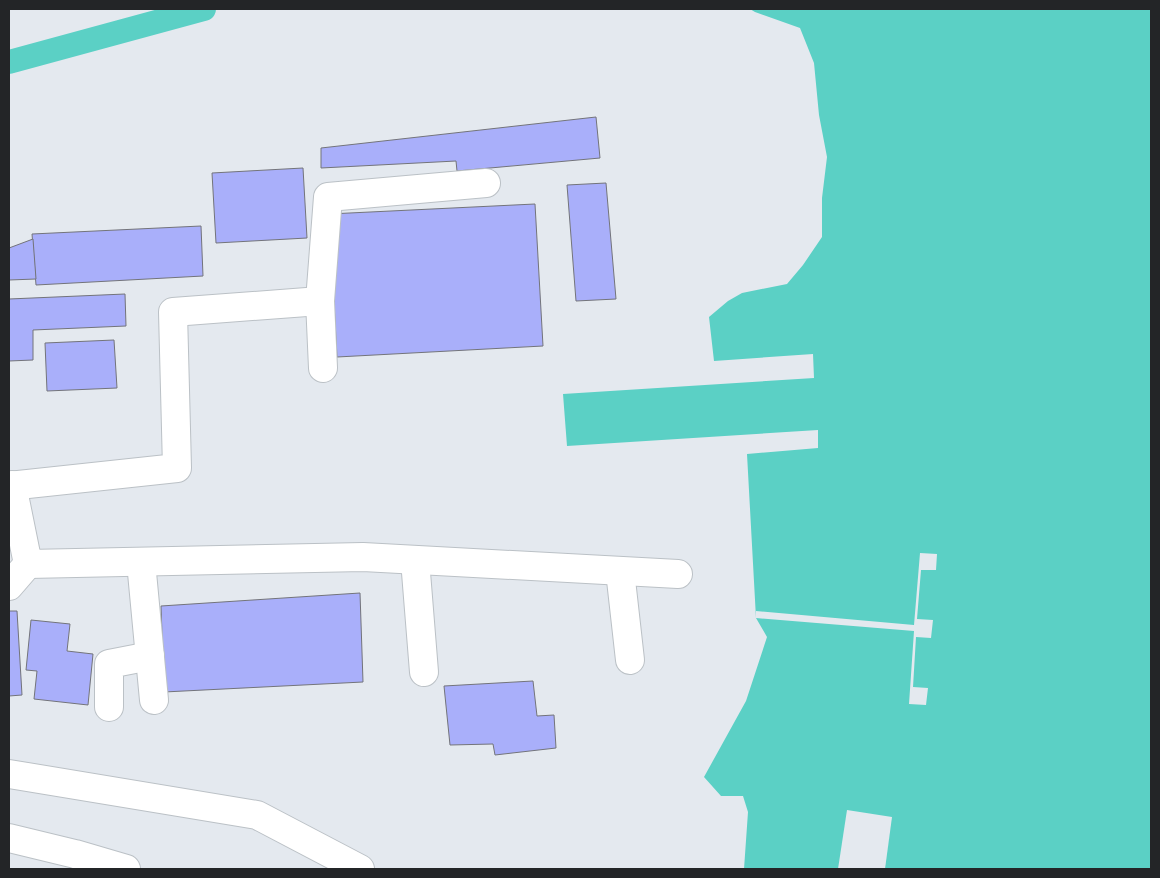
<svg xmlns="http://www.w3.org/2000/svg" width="1160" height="878" viewBox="0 0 1160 878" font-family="'Nunito Sans',sans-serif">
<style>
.water{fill:#5bd0c5}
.pier{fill:#e4e9ef}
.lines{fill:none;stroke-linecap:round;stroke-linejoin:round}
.canal{stroke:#5bd0c5;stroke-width:24}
.building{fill:#a9affa;stroke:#73747a}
.minor-casing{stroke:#bbc1c6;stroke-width:30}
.minor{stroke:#fff;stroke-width:28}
</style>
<rect width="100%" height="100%" fill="#e4e9ef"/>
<path class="water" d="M750,9h401v860h-407l4,-57 -5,-16h-22l-17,-19 42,-76 21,-64 -11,-19 -9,-164 71,-6v-18l-251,16 -4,-52 251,-16 -1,-24 -99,7 -5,-44 19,-16 14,-8 45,-9 16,-19 19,-28v-39l5,-41 -8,-42 -5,-52 -14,-35 -45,-16z"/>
<g class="pier">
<path d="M920,553l17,1 -1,16h-15l-4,49 16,1 -2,18 -15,-1 -3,50 15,1 -2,17 -17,-1 5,-73 -158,-13v-7l158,14z"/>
<path d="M847,810l45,7 -7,52h-47z"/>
</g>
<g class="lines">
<path class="canal" d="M9,62l195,-53"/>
</g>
<g class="building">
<path d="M596,117l4,41 -143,13 -1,-10 -135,7v-20z"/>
<path d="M303,168l4,70 -91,5 -4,-70z"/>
<path d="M606,183l10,116 -40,2 -9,-116z"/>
<path d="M535,204l8,142 -206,11 -8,-143z"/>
<path d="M201,226l2,50 -167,9 -4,-51z"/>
<path d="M33,239l3,40 -27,1v-32z"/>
<path d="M125,294l1,32 -93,4v30l-24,1v-62z"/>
<path d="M114,340l3,48 -70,3 -2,-48z"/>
<path d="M360,593l3,89 -199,10 -3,-86z"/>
<path d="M9,611h8l5,84 -13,1z"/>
<path d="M31,620l39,4 -3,27 26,3 -5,51 -54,-6 3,-28 -11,-1z"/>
<path d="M533,681l4,35 17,-1 2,33 -61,7 -2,-11 -43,1 -6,-59z"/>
</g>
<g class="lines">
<g class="minor-casing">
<g id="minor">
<path d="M323,368l-3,-67 8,-104 158,-14"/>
<path d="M12,485l16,79 335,-7 315,17"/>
<path d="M9,486l168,-18 -4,-156 147,-11"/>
<path d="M415,560l9,112"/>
<path d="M141,562l13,138"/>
<path d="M620,571l10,89"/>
<path d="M9,586l19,-22"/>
<path d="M109,707v-43l41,-8"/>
<path d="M9,774l248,41 103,54"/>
<path d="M9,838l66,16 51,15"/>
</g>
</g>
<use href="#minor" class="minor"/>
</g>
<rect width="1160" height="878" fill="none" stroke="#232527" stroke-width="20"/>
</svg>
